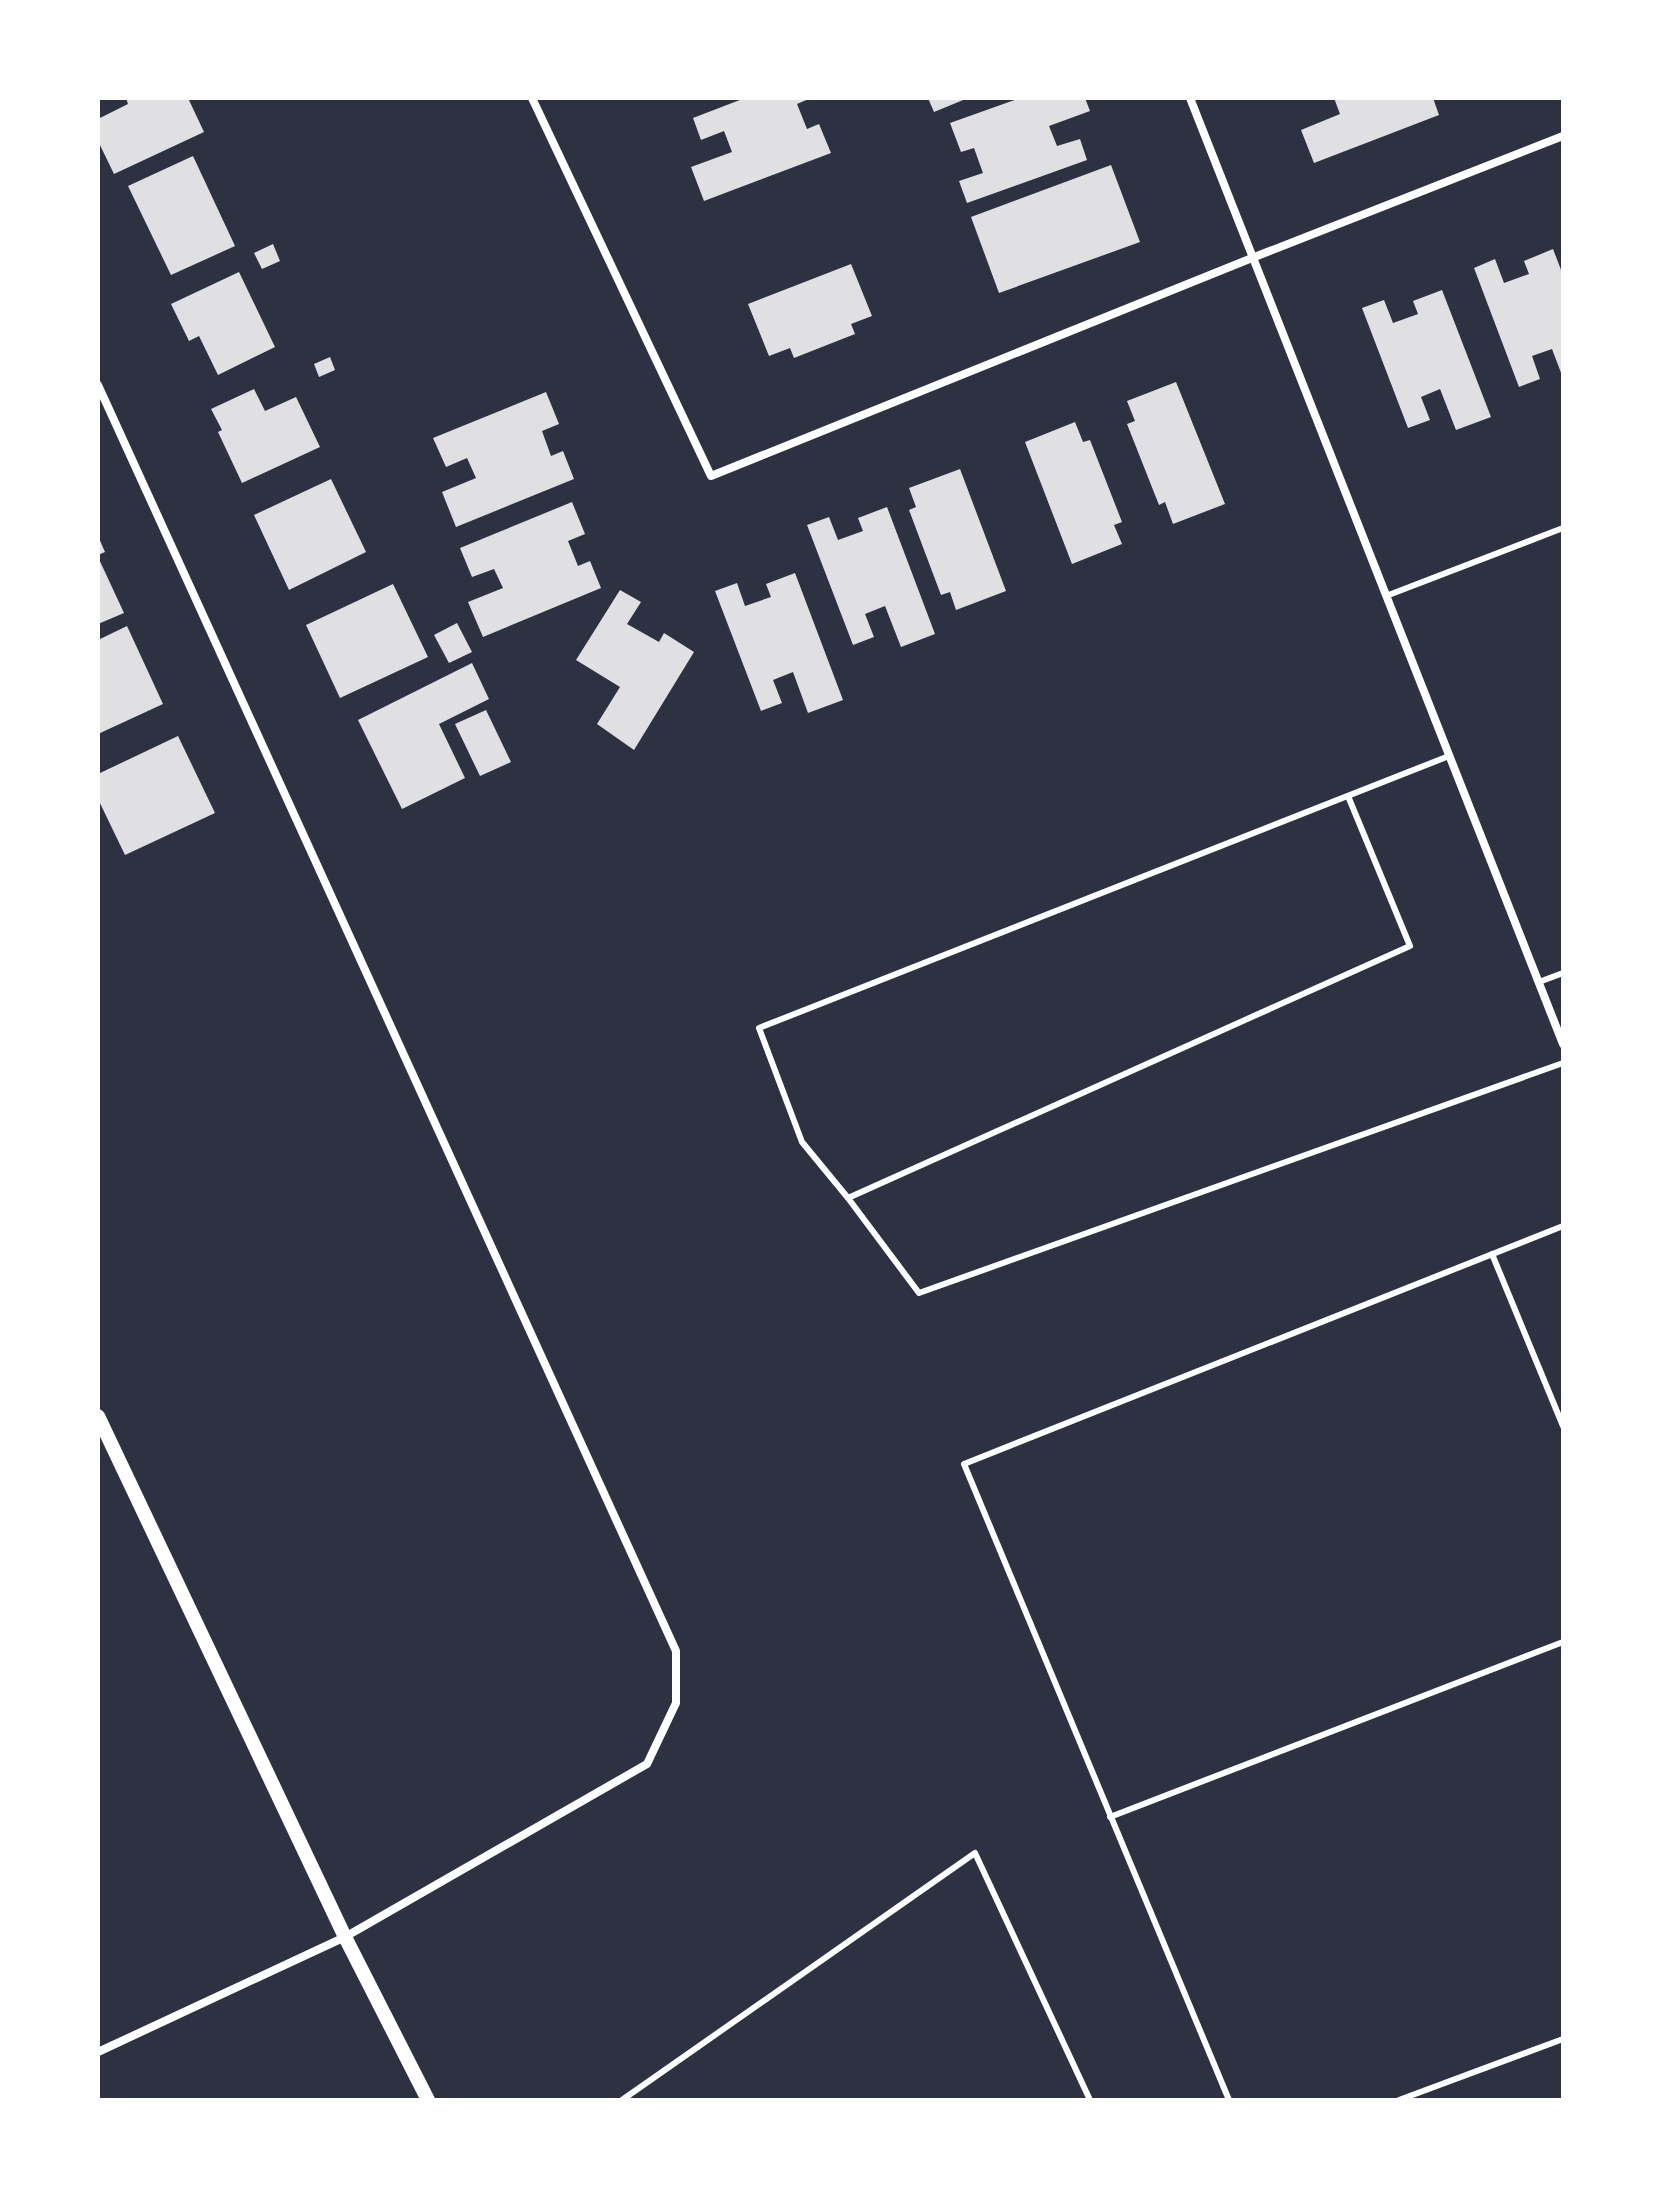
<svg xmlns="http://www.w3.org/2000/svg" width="1661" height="2198" viewBox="0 0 1661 2198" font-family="'PT Sans Narrow',sans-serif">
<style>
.building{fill:#e0e0e3}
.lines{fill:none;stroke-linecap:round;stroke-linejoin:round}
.service{stroke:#fff;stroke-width:6}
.minor{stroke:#fff;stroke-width:8}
.tertiary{stroke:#fff;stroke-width:14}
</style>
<rect width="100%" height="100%" fill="#2d3142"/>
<g class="building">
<path d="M126,98h62l16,34 -90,42 -16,-33v-22l30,-15z"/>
<path d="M745,98h66l-14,6 10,25 12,-5 12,29 -127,48 -13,-34 41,-15 -8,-21 -23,9 -8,-22z"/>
<path d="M928,98h40l-34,14z"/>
<path d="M1020,98h65l5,13 -41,15 8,20 23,-7 7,21 -120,43 -8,-22 24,-8 -9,-25 -13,4 -11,-29z"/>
<path d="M1334,98h99l6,17 -125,48 -13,-33 39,-16z"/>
<path d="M193,156l42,90 -64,29 -43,-89z"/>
<path d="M1111,165l29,77 -141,51 -28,-76z"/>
<path d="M273,244l7,17 -18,8 -8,-16z"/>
<path d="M1553,249l10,26v103l-11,-29 -20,7 8,23 -21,8 -45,-119 21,-9 9,24 25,-9 -5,-13z"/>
<path d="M851,264l21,52 -21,8 4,10 -61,24 -4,-10 -21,8 -21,-52z"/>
<path d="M239,272l36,75 -57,28 -19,-39 -10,5 -18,-37z"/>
<path d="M1442,290l49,127 -35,13 -16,-41 -19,8 9,23 -22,8 -46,-120 22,-8 9,23 25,-9 -5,-13z"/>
<path d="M330,357l5,13 -16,7 -5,-13z"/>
<path d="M1176,382l49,122 -52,20 -8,-22 -6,3 -32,-81 8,-3 -8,-20z"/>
<path d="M254,389l11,22 31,-14 24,50 -78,36 -24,-51 4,-2 -11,-21z"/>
<path d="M546,392l13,32 -17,7 9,25 12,-5 11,28 -118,48 -14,-35 34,-14 -9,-20 -21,9 -13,-29z"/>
<path d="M1075,422l8,20 7,-2 32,82 -8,3 8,19 -50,20 -47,-122z"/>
<path d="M960,469l46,122 -50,19 -6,-18 -9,3 -32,-85 7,-3 -7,-19z"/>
<path d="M331,479l35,73 -77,38 -35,-75z"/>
<path d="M572,502l13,32 -17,7 10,25 12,-5 11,27 -118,49 -15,-35 35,-14 -9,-19 -22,8 -12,-29z"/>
<path d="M887,507l48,127 -34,13 -16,-41 -20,8 9,23 -21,8 -46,-120 22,-8 9,23 25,-9 -5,-13z"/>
<path d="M98,536l7,16 -7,3z"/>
<path d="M98,557l26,56 -26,11z"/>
<path d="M795,573l48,127 -35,13 -15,-41 -20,8 9,23 -21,8 -46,-120 22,-8 8,23 26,-9 -5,-13z"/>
<path d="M393,584l35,73 -88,41 -34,-73z"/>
<path d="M620,590l21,12 -14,22 32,18 5,-9 30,19 -60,98 -37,-26 23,-37 -44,-27z"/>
<path d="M457,623l15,29 -23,11 -15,-28z"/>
<path d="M127,626l36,78 -65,30v-94z"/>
<path d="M472,663l17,36 -50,25 26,54 -63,31 -44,-89z"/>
<path d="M486,710l25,52 -31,14 -25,-52z"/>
<path d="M178,736l37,77 -90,42 -27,-56v-25z"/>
</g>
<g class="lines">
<g class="service">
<path d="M1386,596l177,-68"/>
<path d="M1449,756l-690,272 43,114 46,56 71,95 644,-230"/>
<path d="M1539,982l24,-9"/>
<path d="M848,1198l562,-252 -62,-150"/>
<path d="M1492,1254l71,172"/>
<path d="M1110,1817l453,-175"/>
<path d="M622,2100l353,-247 115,247"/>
<path d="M1229,2100l-265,-636 599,-238"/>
<path d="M1399,2100l164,-61"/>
</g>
<g class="minor">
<path d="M532,98l179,378 541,-218 311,-122"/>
<path d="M1190,98l373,946"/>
<path d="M98,385l578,1266v52l-29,61 -302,173 -247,115"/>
</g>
<path class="tertiary" d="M98,1416l247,521 83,163"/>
</g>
<rect width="1661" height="2198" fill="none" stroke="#ffffff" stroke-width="200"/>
</svg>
